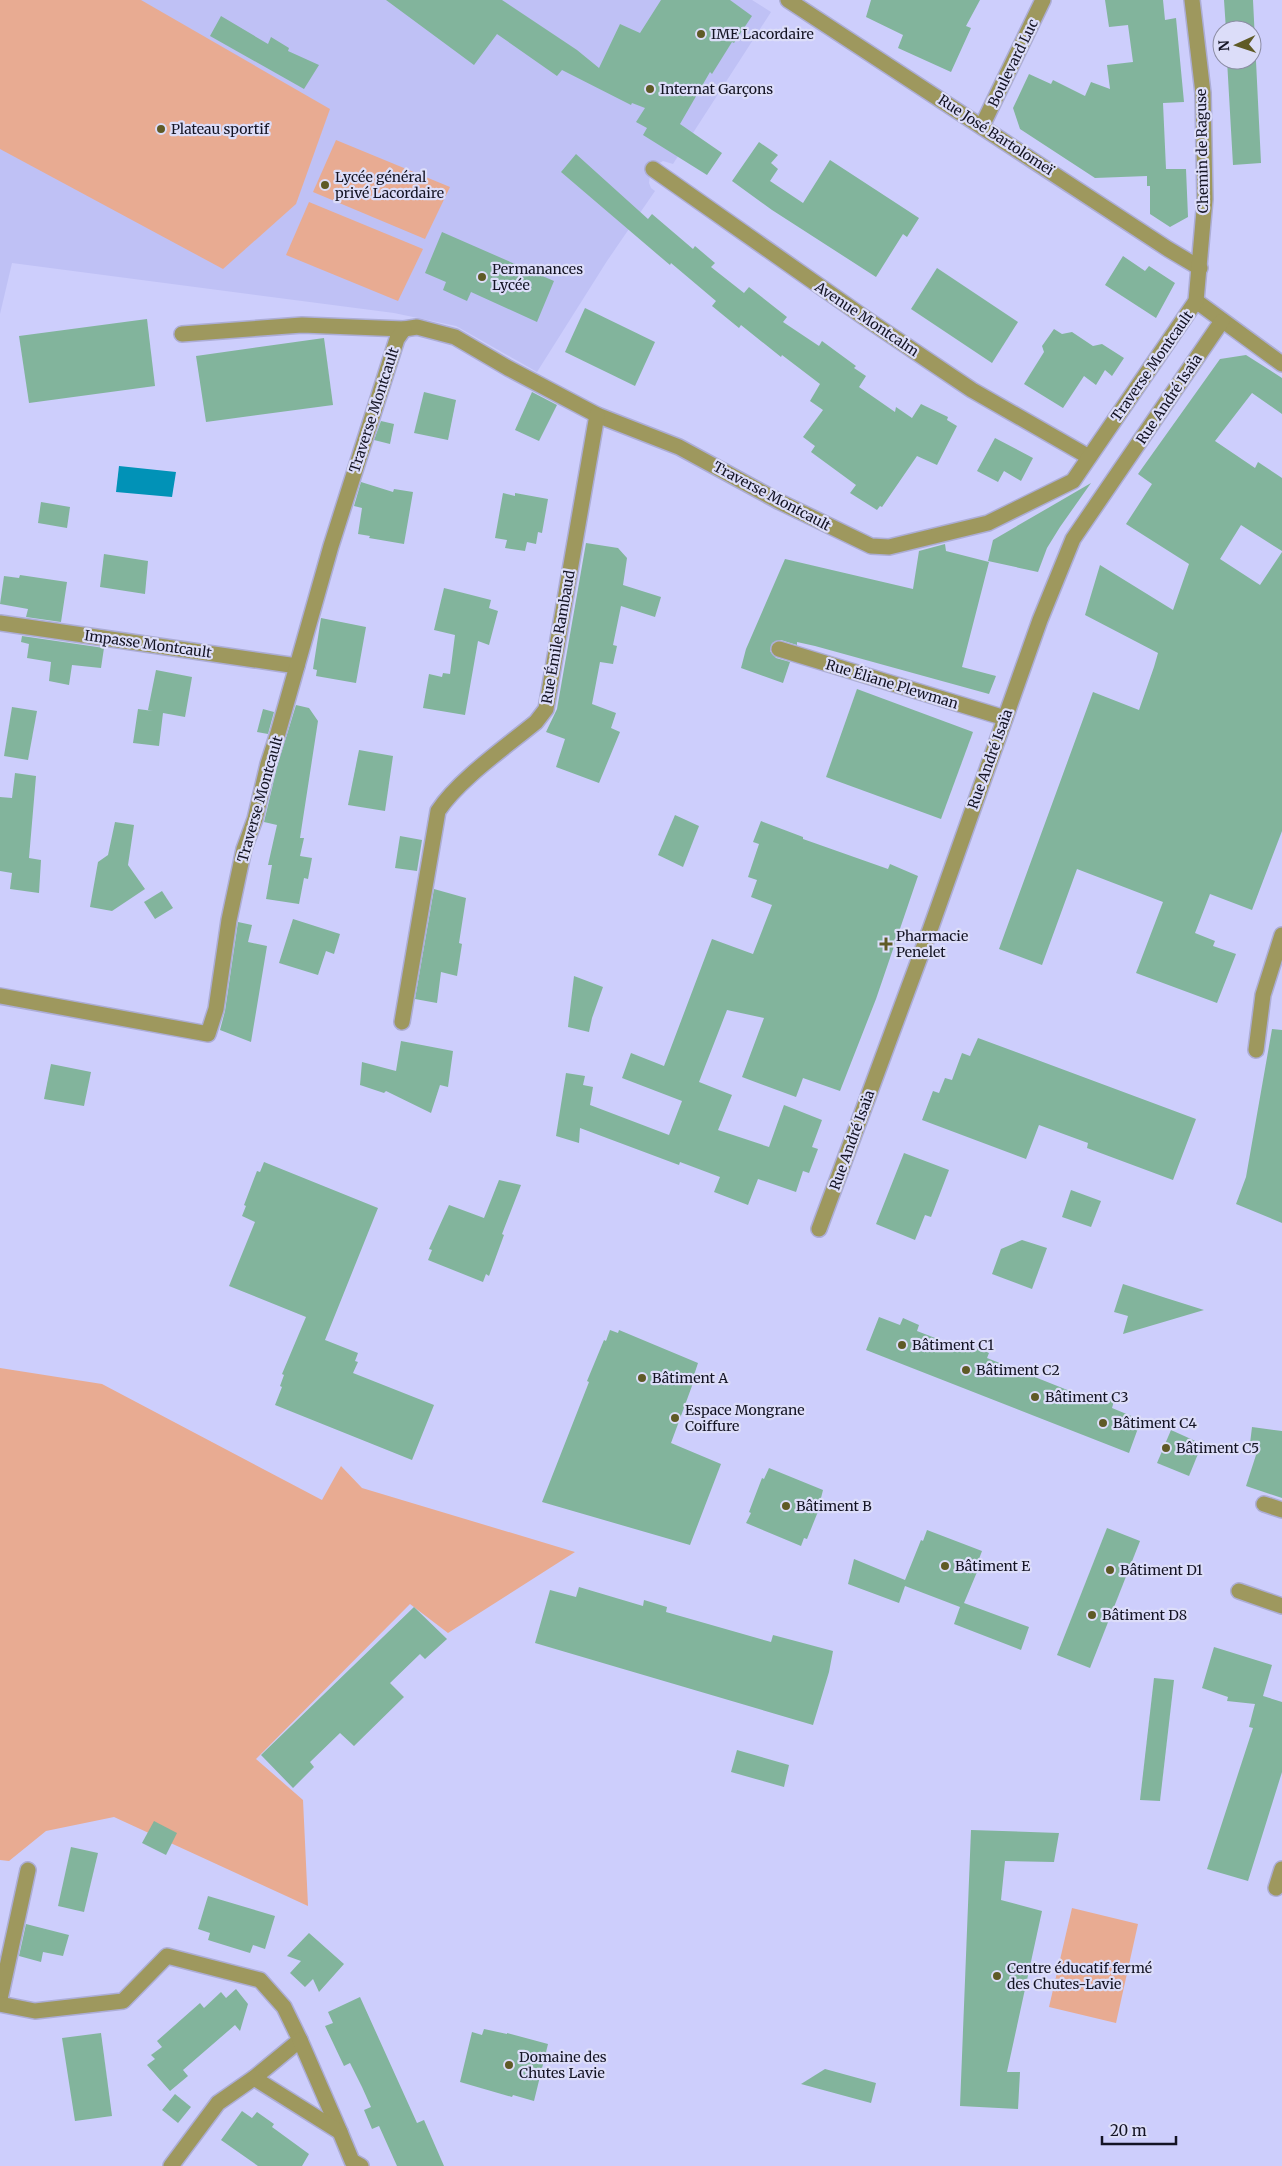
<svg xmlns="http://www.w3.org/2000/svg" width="1282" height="2166" viewBox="0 0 1282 2166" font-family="Merriweather,serif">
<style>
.built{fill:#bfc1f5}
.green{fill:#e8ab92}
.water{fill:#0192b7}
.building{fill:#82b49c}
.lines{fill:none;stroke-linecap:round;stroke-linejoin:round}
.minor-casing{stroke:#acadd5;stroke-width:18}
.minor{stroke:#9e985e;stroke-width:15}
.poi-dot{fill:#5f5a26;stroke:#dcddf9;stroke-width:2}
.labels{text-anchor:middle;stroke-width:4.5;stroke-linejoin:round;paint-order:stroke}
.poi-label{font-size:14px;fill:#141424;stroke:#dcddf9;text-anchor:start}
.street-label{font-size:14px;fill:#141424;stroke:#dcddf9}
</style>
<rect width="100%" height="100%" fill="#cdcefc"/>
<path class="built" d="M0,0h752l19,12 -98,152 -10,-3 -7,4 -6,10 -1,8 2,5 4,3 -48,70 -70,111 -81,-46 -62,-13 -382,-50 -12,51z"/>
<g class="green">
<path d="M0,0h141l189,109 -34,95 -73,65 -223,-120z"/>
<path d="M336,140l114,47 -25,52 -112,-47z"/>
<path d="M309,202l114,47 -25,52 -112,-46z"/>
<path d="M0,1368l102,16 220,116 19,-34 21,22 213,64 -127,81 -38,-29 -154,155 47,41 5,106 -194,-89 -68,14 -37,30 -9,-1z"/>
<path d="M1072,1908l66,16 -22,99 -67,-16z"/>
</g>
<path class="water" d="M119,466l57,6 -4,25 -56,-5z"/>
<g class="building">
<path d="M386,0h116l75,50 22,18 21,-44 20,9 21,-33h69l22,16 -18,27 -2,-1 -20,32 -2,-2 -30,52 42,29 -15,22 -64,-40 4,-7 -11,-6 9,-14 -13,-5 -1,2 -69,-35 -5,6 -60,-42 -23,31z"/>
<path d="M871,0h109l-14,26 5,2 -20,44 -53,-24 5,-13 -37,-18z"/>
<path d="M1105,0h58l2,20 11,-2 8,84 -21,1 3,66h20l2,48 -18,10 -20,-13v-28h-3v-10l-52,2 -75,-49 -7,-21 16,-34 22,10 2,-4 32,16 6,-14 19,7 -3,-24 26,-3 -5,-37 -19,2z"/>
<path d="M1224,0h29l8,163 -28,2 -6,-105h25v-30h-26z"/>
<path d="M221,16l47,28 3,-7 18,11 -1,3 31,14 -15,24 -94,-53z"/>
<path d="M759,142l19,13 -7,8 7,6 -8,12 33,22 27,-43 89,58 -12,19 -4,-3 -27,43 -104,-67 -40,-29z"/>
<path d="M576,154l72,65 4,-5 41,35 2,-3 20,17 -4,4 33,26 5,-6 38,30 -4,5 36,24 3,-5 34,25 -2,2 12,8 -7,11 36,25 1,-5 16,11 9,-14 27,13 -1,3 10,6 -20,39 -20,-9 -35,51 -2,-1 -3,4 -27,-17 6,-8 -45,-33 4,-6 -12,-9 20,-27 -13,-9 10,-17 -38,-29 -1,2 -40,-32 -2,3 -27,-22 4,-5 -45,-38 -1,2 -13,-11 -96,-82z"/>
<path d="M442,232l112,49 -17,41 -66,-30 -4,9 -24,-11 3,-8 -21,-9z"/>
<path d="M1123,256l22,15 4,-5 26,17 -19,35 -51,-33z"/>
<path d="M937,268l81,54 -26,41 -81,-54z"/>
<path d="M585,308l70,34 -20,44 -70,-34z"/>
<path d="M147,319l8,67 -126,17 -10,-67z"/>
<path d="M1054,329l8,5 10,-2 21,14 9,-2 22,14 -12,18 -7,-6 -9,15 -12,-9 -21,32 -39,-24 20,-32 -2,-6z"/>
<path d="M324,338l9,67 -127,17 -10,-66z"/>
<path d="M1246,355l36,23v36l-30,-21 -37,48 40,27 3,-6 24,16v73l-41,-26 -21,34 40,26 22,-33v279l-30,79 -42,-16 -15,39 20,8 -2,5 23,8 -19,49 -81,-30 27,-71 -86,-33 -35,96 -43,-16 94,-257 46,18 15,-43 4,-14 -73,-38 15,-50 73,45 16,-46 -63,-40 26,-40 -14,-10 82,-115z"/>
<path d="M424,392l32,8 -8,40 -34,-7z"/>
<path d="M532,392l25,13 -18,36 -24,-11z"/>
<path d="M381,421l13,3 -4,20 -16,-4z"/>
<path d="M995,438l38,20 -12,23 -17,-10 -6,11 -21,-11z"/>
<path d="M361,482l32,10 1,-3 19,3 -9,52 -35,-6 1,-2 -12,-2 4,-26 -8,-2z"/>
<path d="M1091,483l-31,44 -13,21 -9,24 -50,-11 5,-21z"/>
<path d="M503,493l12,3v-3l33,6 -6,34 -4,-1 -2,12 -9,-2 -2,9 -20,-3 2,-8 -12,-2z"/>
<path d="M41,502l29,5 -3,21 -29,-5z"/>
<path d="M586,543l32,5 9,10 -4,27 38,12 -6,20 -34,-11 -8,39 4,1 -4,18 -13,-2 -8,42 24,9 -5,15 9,4 -21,51 -43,-16 9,-28 -19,-7 11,-23z"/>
<path d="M945,544l1,7 43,11 -27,105 34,9 -7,18 -174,-48 -18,-4v3l-16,-5 -9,3 -2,8 6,7 14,4 -7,21 -42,-15 5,-19 39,-90 128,30 6,-38z"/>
<path d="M104,554l44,7 -3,33 -45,-7z"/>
<path d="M20,575l47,7 -6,40 -35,-5 2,-8 -28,-5 4,-28 15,2z"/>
<path d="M444,588l47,12 -2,8 9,3 -9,34 -11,-4 -13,74 -42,-7 6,-34 13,3 1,-4 7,1 5,-39 -21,-5z"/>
<path d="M321,618l45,9 -10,56 -40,-7 1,-6 -4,-1z"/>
<path d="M22,636l82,12 -3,20 -29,-3 -3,20 -20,-4 2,-19 -24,-4 2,-14 -8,-2z"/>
<path d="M156,670l36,7 -7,40 -22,-4 -4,33 -26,-3 5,-34 15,2 -5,-1z"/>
<path d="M857,689l116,43 -32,87 -115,-42z"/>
<path d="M296,705l13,3 9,13 -18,117h4l-4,18 12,2 -4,21 -4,-1 -5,26 -33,-5 6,-34h-4l9,-40 -13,-3 13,-55z"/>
<path d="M12,707l25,4 -9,49 -24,-4z"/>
<path d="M263,709l11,3 -6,22 -11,-2z"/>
<path d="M359,750l34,6 -8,55 -37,-6z"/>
<path d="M15,773l21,3 -7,82 12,2 -2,33 -29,-4 2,-16 -12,-2v-74l12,1z"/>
<path d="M675,815l24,11 -16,41 -25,-12z"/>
<path d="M761,821l42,16v2l85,30 2,-5 28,12 -42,123 -36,92 -37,-13 -7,19 -54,-20 22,-59 -37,-8 -28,72 33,13 -14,35 51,17 15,-42 38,15 -10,27 6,2 -9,24 -6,-2 -7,21 -38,-13 -10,26 -34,-13 6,-15 -40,-15 -1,3 -99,-37 -1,15 -23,-7 10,-63 19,3 -2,9 10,2 -3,18 79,30 13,-34 -60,-23 9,-25 33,13 48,-127 41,15 19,-49 -21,-8 6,-17 -9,-3 11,-33 -6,-2z"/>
<path d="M115,822l19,3 -6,40 17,24 -33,22 -22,-4 8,-45 10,-7z"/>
<path d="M400,836l22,4 -5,31 -22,-3z"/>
<path d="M434,889l32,9 -7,45 3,1 -5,32 -16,-4 -4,31 -22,-4z"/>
<path d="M162,891l11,17 -18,11 -11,-17z"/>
<path d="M293,919l47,15 -6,20 -8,-3 -8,24 -39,-12z"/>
<path d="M238,922l14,3 -4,17 19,4 -16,96 -31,-12 5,-19z"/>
<path d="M574,976l29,11 -11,31 -3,14 -21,-5z"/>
<path d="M1272,1029l10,1v193l-46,-19 10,-27z"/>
<path d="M978,1038l218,81 -23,61 -86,-32 1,-5 -49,-18 -13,34 -104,-39 11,-29 6,2 6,-15 7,2 10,-27 8,3z"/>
<path d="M401,1041l52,10 -5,36 -8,-2 -9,28 -45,-22 -2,2 -24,-8 2,-23 34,9z"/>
<path d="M51,1064l40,8 -7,34 -40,-7z"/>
<path d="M904,1153l45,17 -18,47 -6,-2 -10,25 -39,-16z"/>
<path d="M264,1162l114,46 -53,132 33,13 -3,8 3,1 -5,11 81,32 -22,55 -137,-55 7,-18 -2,-1 4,-11 -2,-1 24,-57 -77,-31 26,-64 -13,-6 4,-10 -2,-1 13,-34 3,1z"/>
<path d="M499,1180l22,5 -19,49 2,1 -15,41 -3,-2 -3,8 -55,-22 4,-10 -3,-1 20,-44 35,13z"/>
<path d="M1071,1190l30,11 -10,26 -29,-10z"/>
<path d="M1022,1240l25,8 -15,41 -40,-15 9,-25z"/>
<path d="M1123,1284l43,14 38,12 -81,24 5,-18 -14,-4z"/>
<path d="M879,1317l21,8 3,-7 16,7 -2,6 52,20 3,-6 17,8 -2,5 108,43 2,-6 17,6 -2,7 29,12 -12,33 -263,-103z"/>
<path d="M610,1330l8,3 1,-3 79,33 -4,12h2l-25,68 50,21 -31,81 -148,-43 47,-120 -2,-1 17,-41 2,1z"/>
<path d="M1252,1427l30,4v67l-36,-12 10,-31 -7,-3z"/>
<path d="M1171,1430l31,14 -13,32 -32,-13z"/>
<path d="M769,1468l54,22 -2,8 2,1 -16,40 -3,-1 -3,8 -55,-23 5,-10 -2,-1 13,-34 2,1z"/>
<path d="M1107,1528l33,13 -50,127 -33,-13z"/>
<path d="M927,1530l55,21 -3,8 3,1 -18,43 65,24 -8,23 -67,-26 6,-17 -55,-21 -6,17 -51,-19 6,-25 51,21 16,-40 2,1z"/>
<path d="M579,1587l64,19 1,-6 23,7 -1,5 105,30 2,-7 60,16 -4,21 -16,53 -278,-82 15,-53 26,7z"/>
<path d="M414,1607l33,32 -22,20 -5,-5 -30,29 14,14 -50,49 -14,-13 -30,29 4,5 -21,21 -32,-33z"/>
<path d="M1214,1647l58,18 -9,31 19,6v70l-34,109 -41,-12 46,-141 -4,-1 6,-23 -28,-3 1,-4 -26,-9z"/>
<path d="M1154,1678l20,2 -14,121 -20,-1z"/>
<path d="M737,1750l52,15 -5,22 -53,-15z"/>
<path d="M154,1821l23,12 -11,22 -24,-12z"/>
<path d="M971,1830l88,3 -5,29 -49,-1 -4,39 41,11 -35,161h13l-2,37 -58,-3z"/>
<path d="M71,1847l27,6 -14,59 -26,-6z"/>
<path d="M208,1896l67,20 -10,33 -12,-4 -3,8 -42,-13 2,-7 -12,-4z"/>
<path d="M26,1924l43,11 -6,21 -20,-4 -2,10 -22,-6z"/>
<path d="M309,1933l35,31 -25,28 -6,-13 -8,8 -15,-14 11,-12 -14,-5z"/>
<path d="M236,1989l12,15 -8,27 -5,-6 -52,45 5,6 -18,15 -23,-26 8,-6 -4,-4 11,-8 -5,-6 43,-38 4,5 17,-16 5,6z"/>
<path d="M360,1997l57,126 7,-3 20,46h-47l-18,-40 -7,3 -8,-19 7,-3 -9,-20 -12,-24 -6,3 -19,-40 8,-3 -5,-11z"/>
<path d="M484,2029l23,5v-1l41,11 -14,57 -21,-6 -1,2 -52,-15 12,-50 10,3z"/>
<path d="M101,2033l11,83 -37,5 -13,-83z"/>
<path d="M825,2069l51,14 -5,20 -70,-19z"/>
<path d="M175,2094l16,13 -13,16 -16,-13z"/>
<path d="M242,2111l10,7 5,-6 17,12 -2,3 37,27 -7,12h-44l-37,-26z"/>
</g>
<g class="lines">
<g class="minor-casing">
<g id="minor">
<path d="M788,0l380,249 32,19"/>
<path d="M982,126l61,-126"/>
<path d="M653,169l212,149 107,72 117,67"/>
<path d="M1196,301l86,63"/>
<path d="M182,334l120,-9 102,4 13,-2 38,10 53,31 89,47 82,32 101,55 91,44 18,1 99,-24 85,-42 123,-180 9,-102 -2,-106 -11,-93"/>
<path d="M0,623l297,43"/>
<path d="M779,649l226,69"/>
<path d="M0,996l208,38 8,-25 13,-89 15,-71 11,-30 13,-55 10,-31 53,-187 66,-207 7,-10"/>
<path d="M402,1022l36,-211c20,-31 69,-65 98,-89l10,-13 51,-294"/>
<path d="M1256,1050l7,-55 19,-60"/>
<path d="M819,1229l111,-299 110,-310 33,-81 149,-218"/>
<path d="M1264,1504l18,6"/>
<path d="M1239,1591l43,15"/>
<path d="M1276,1888l6,-19"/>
<path d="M0,1999l28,-129"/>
<path d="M0,2004l35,7 88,-10 44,-45 93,24 24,27 16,33 -46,38 -36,25 -47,63"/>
<path d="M300,2040l40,92"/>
<path d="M254,2078l86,54 12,29 9,5"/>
</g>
</g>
<use href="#minor" class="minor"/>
</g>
<g class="poi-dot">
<circle cx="701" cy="34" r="5"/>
<circle cx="650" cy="89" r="5"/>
<circle cx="161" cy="129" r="5"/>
<circle cx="325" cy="185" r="5"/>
<circle cx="482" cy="277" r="5"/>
<path d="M883.5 936.5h5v5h5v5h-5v5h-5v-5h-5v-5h5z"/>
<circle cx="902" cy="1345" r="5"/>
<circle cx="966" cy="1370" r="5"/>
<circle cx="642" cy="1378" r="5"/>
<circle cx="1035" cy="1397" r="5"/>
<circle cx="675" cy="1418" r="5"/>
<circle cx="1103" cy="1423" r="5"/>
<circle cx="1166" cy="1448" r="5"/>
<circle cx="786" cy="1506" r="5"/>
<circle cx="945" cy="1566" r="5"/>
<circle cx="1110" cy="1570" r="5"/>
<circle cx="1092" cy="1615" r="5"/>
<circle cx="997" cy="1976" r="5"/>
<circle cx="509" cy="2065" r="5"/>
</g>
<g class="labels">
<g class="poi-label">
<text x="711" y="39">IME Lacordaire</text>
<text x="660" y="94">Internat Garçons</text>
<text x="171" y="134">Plateau sportif</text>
<text x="335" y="182">Lycée général<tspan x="335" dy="16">privé Lacordaire</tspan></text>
<text x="492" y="274">Permanances<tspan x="492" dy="16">Lycée</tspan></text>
<text x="896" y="941">Pharmacie<tspan x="896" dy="16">Penelet</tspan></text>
<text x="912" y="1350">Bâtiment C1</text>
<text x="976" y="1375">Bâtiment C2</text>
<text x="652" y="1383">Bâtiment A</text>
<text x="1045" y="1402">Bâtiment C3</text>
<text x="685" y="1415">Espace Mongrane<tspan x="685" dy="16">Coiffure</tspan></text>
<text x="1113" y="1428">Bâtiment C4</text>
<text x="1176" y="1453">Bâtiment C5</text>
<text x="796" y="1511">Bâtiment B</text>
<text x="955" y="1571">Bâtiment E</text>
<text x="1120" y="1575">Bâtiment D1</text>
<text x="1102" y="1620">Bâtiment D8</text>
<text x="1007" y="1973">Centre éducatif fermé<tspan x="1007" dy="16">des Chutes-Lavie</tspan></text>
<text x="519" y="2062">Domaine des<tspan x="519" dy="16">Chutes Lavie</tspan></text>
</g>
<g class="street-label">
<text transform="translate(1013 63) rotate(-64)" y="5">Boulevard Luc</text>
<text transform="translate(996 135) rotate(33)" y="5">Rue José Bartolomeï</text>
<text transform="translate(1202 151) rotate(-91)" y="5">Chemin de Raguse</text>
<text transform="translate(867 319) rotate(34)" y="5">Avenue Montcalm</text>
<text transform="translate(1152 366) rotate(-55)" y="5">Traverse Montcault</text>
<text transform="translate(1169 399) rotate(-56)" y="5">Rue André Isaïa</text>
<text transform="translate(374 410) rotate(-72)" y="5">Traverse Montcault</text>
<text transform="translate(772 496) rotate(28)" y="5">Traverse Montcault</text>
<text transform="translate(558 637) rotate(-80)" y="5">Rue Émile Rambaud</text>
<text transform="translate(148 644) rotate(8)" y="5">Impasse Montcault</text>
<text transform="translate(892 684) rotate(17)" y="5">Rue Éliane Plewman</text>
<text transform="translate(990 759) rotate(-70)" y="5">Rue André Isaïa</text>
<text transform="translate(260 799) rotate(-74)" y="5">Traverse Montcault</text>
<text transform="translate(852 1140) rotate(-70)" y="5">Rue André Isaïa</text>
</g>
</g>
<g transform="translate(1237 45) rotate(267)"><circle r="24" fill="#dcddf9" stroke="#8c8da4"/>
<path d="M0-4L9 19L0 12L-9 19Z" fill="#5f5a26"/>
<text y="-8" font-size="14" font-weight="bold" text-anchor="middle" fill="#141424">N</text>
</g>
<path d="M1102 2136v8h74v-8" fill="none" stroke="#141424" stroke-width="2.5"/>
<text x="1110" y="2136" font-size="15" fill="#141424" stroke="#dcddf9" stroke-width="4" paint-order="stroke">20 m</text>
</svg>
